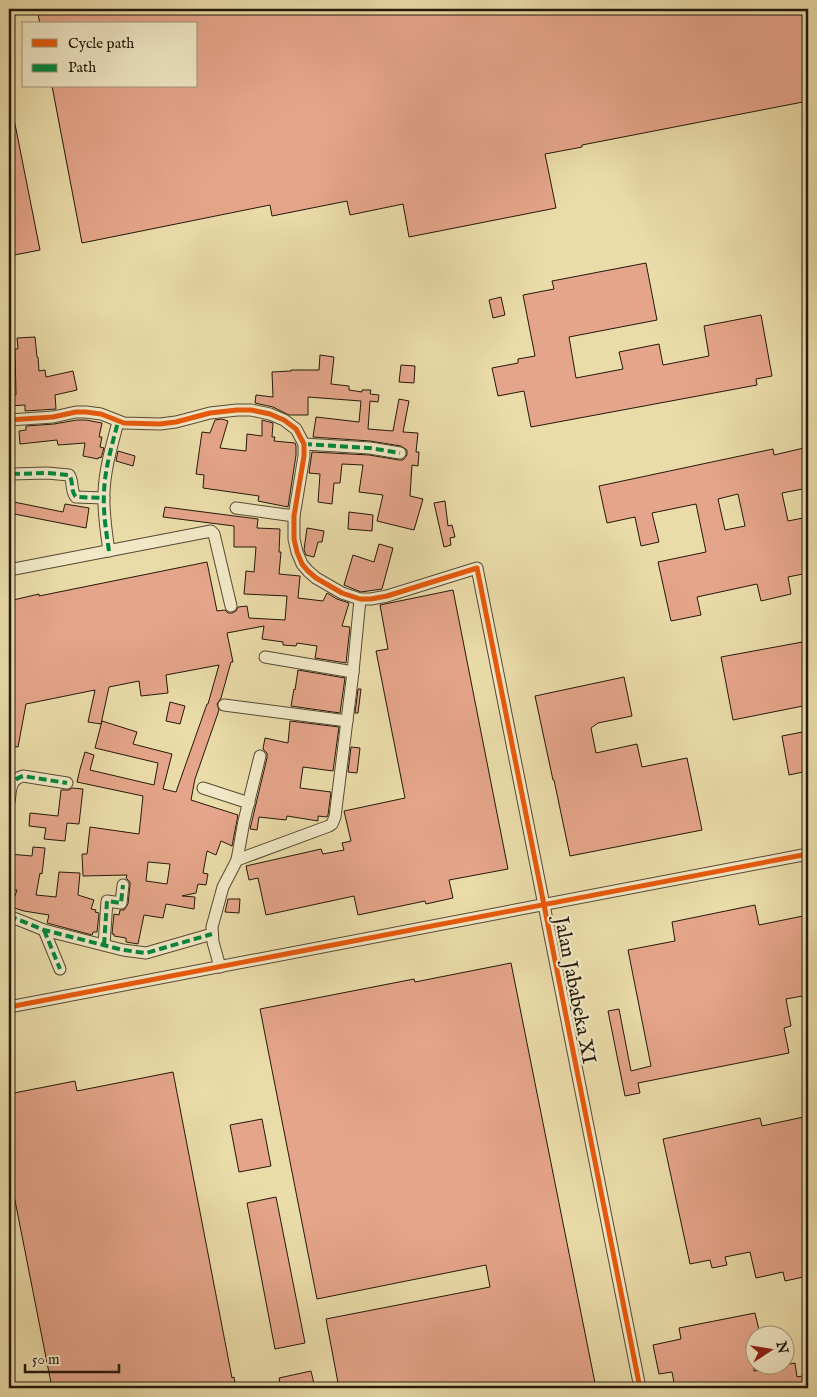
<svg xmlns="http://www.w3.org/2000/svg" width="817" height="1397" viewBox="0 0 817 1397" font-family="'IM FELL English',serif">
<style>
.building{fill:#e5a58a;stroke:#24180a;fill-rule:evenodd}
.lines{fill:none;stroke-linecap:round;stroke-linejoin:round}
.street-casing{stroke:#564932;stroke-width:13}
.street{stroke:#f1e8c7;stroke-width:11}
.quiet{stroke:#00873e;stroke-width:4;stroke-dasharray:8 4;stroke-linecap:butt}
.cycleway-casing{stroke:#f1e8c7;stroke-width:8}
.cycleway{stroke:#e8590c;stroke-width:5}
.labels{text-anchor:middle;stroke-width:4.5;stroke-linejoin:round;paint-order:stroke}
.street-label{font-size:20px;fill:#24180a;stroke:#f1e8c7}
</style>
<rect width="100%" height="100%" fill="#eadca9"/>
<filter id="stains"><feTurbulence type="fractalNoise" baseFrequency=".004" numOctaves="4"/><feColorMatrix values="0 0 0 0 .2 0 0 0 0 .09 0 0 0 0 .02 0 0 0 .5 -.17"/></filter>
<radialGradient id="worn" r=".72"><stop offset=".6" stop-color="#630" stop-opacity="0"/><stop offset="1" stop-color="#630" stop-opacity=".3"/></radialGradient>
<g class="building">
<path d="M37,9h771v92l-226,44v2l-37,7 11,54 -147,29 -6,-33 -53,11 -3,-14 -75,15 -2,-11 -188,38 -30,-157h144v-62h-156z"/>
<path d="M9,119h5l26,131 -31,6z"/>
<path d="M646,263l11,57 -88,17 7,41 47,-9 -4,-17 40,-8 4,21 46,-9 -5,-30 57,-11 11,61 -16,3 1,6 -226,42 -7,-36 -26,5 -6,-28 26,-5v-4l17,-3 -12,-61 31,-6 -2,-8z"/>
<path d="M501,297l4,18 -12,3 -4,-18z"/>
<path d="M35,337l2,20h1l1,14 6,-1 1,7 27,-6 4,19 -22,5 1,14 -31,2v-6l-16,1v-11h7l-1,-46h3l-1,-11z"/>
<path d="M320,355l14,2 -3,27 18,2v4l13,2v-2h9l-1,4 9,1 -1,7 -8,-1 -2,28 25,2 6,-32 10,2 -6,31 15,1 -2,19h3l-1,14 -6,-1 -2,31 13,3 -9,31 -37,-9 6,-26 -24,-3 4,-27 -21,-1 -2,19h-6l-2,21 -14,-2 2,-28 -11,-1 3,-21 57,3 30,5h4l4,-5v-5l-6,-4 -31,-5 -57,-4 3,-20 43,5 2,-21 -53,-4v18h-19l-16,-8 -18,-4 1,-8 17,2 -1,-25 19,-1v-1h28z"/>
<path d="M401,365l14,1 -1,17 -15,-1z"/>
<path d="M222,419l6,2 -8,27 26,3 1,-17 15,2v-16l11,3 -1,14h3l-1,4 21,2 1,3v9l-8,52 -30,-6 1,-5 -56,-8 1,-13 -8,-1 6,-42 8,1 5,-13z"/>
<path d="M77,420h9l16,3 -3,14h3l-2,10 4,1 -3,10 -2,-1 -1,2 -15,-3 2,-13 -27,2 -1,-5 -37,4 -1,-13 7,-1v-4l28,-2z"/>
<path d="M808,447v41l-26,5 6,28 20,-4v56l-20,4 3,17 -30,7 -4,-17 -60,13 4,18 -30,6 -13,-59 48,-10 -10,-48 -44,9 7,29 -18,4 -6,-29 -28,6 -8,-37 174,-37 1,6zM738,494l7,32 -20,4 -7,-31z"/>
<path d="M118,451l17,5 -2,10 -17,-5z"/>
<path d="M9,501l54,11 2,-8 24,4 -3,20 -77,-15z"/>
<path d="M445,501l3,25 4,-1 3,12 -5,1 1,7 -7,2 -10,-44z"/>
<path d="M165,507l93,12 -1,9 23,1 -1,23h2l-2,22 21,2 -2,22 25,3 4,-8 10,6 12,4 -7,23 8,1 -4,36 -31,-5 2,-12 -20,-3 -1,3 -13,-1v-3l-21,-3 2,-13 -37,7 6,29h-2l-10,36 -4,6 2,6 -24,69 -4,21 47,15 -6,31 -11,-5 -5,14 -9,-4 -4,22 5,1 -2,11 -8,-1 -2,9 -14,3 13,1 -1,12 -28,-5 -3,14 -19,-3 -6,29 -12,-2v-4l-12,-2v-2h-2l2,-20 5,1 1,-5h4l4,-6 2,-19v-3l-4,-4 1,-3 -44,1 -1,-22h5l3,-27 49,7 4,-38 -66,-14 3,-13 5,-17 9,3 -4,15 64,15 4,-22 -63,-15 7,-27 35,11 -4,12 39,10 -9,35 13,3 31,-88h1l11,-39 -53,10 2,18 -27,3 -2,-15 -30,6 -8,37 -13,-2 7,-32 -69,14 -8,43 -9,-1v-145l30,-7v2l168,-34 10,49 8,-1 3,3h4l4,-2 2,-4 9,-1 2,12 36,2 2,-24 -43,-2 2,-23 8,1 2,-25h-22v-21l-71,-9zM148,862l22,2 -3,20 -21,-3z"/>
<path d="M349,512l24,3 -1,16 -24,-2z"/>
<path d="M307,528l17,3 -2,11h-4l-4,15 -8,-2 -2,-5z"/>
<path d="M379,544l14,4 -11,41 -21,3 -17,-7 9,-30 21,7z"/>
<path d="M453,590l55,279 -59,11 4,18 -27,6 -1,-3 -67,14 -4,-19 -88,19 -8,-37 -9,2 -3,-14 75,-17 2,5 21,-4 -2,-7 9,-2 -7,-30 61,-13 -29,-147 12,-2 -8,-44z"/>
<path d="M808,641v64l-75,15 -12,-63z"/>
<path d="M298,670l47,8 -5,35 -49,-7 3,-17 1,1z"/>
<path d="M624,677l8,39 -34,7 -7,5 5,25 41,-9 5,23 45,-9 15,72 -132,26 -16,-76h-1l-18,-84z"/>
<path d="M358,689h3l-3,24h-3z"/>
<path d="M170,702l15,4 -5,18 -14,-3z"/>
<path d="M290,721l49,6 -6,44 -30,-4 -3,21 31,4 -3,23 -1,2 -9,-1v5l-31,-5 -1,4 -27,-3 -2,13 -7,-1 17,-71v-5l-4,-4 2,-11 23,5z"/>
<path d="M808,731v40l-19,4 -7,-39z"/>
<path d="M351,747l9,1 -3,25 -9,-1z"/>
<path d="M72,788l11,1 -4,35 -12,-1 -2,18 -21,-2 2,-11 -17,-2 1,-13 28,3 3,-26h8z"/>
<path d="M33,847l12,1 -3,26 -2,-1 -4,22 20,2 3,-25 21,1 -2,22 16,5 -3,9 5,1 -1,2 4,1 -2,19h-4l-1,3 -45,-12 2,-8 -25,-4 -13,-4 6,-17 -8,-1v-35l23,2z"/>
<path d="M228,899h12l-1,14 -14,-1z"/>
<path d="M755,905l4,20 49,-10v80l-22,4 5,27 -7,2 5,25 -151,30 2,10 -15,3 -17,-85 11,-2 12,62 20,-5 -23,-116 47,-9 -3,-19z"/>
<path d="M511,963l85,425h-257l-13,-69 164,-32 -4,-22 -169,34 -57,-290 154,-30 1,3z"/>
<path d="M173,1072l59,306 2,-1 2,11h-184l-43,-218v-76l66,-13 2,10z"/>
<path d="M808,1116v160l-23,5 -2,-9 -27,6 -6,-26 -25,5 2,8 -15,3 -2,-8 -20,4 -27,-125 97,-21 2,8z"/>
<path d="M262,1119l9,47 -32,6 -9,-47z"/>
<path d="M276,1197l29,146 -30,6 -28,-146z"/>
<path d="M755,1313l5,21h-6v37l41,-8 2,14 11,-2v13h-133l-3,-16 -13,2 -6,-29 28,-6 -2,-11z"/>
<path d="M311,1371l4,17h-34l-2,-10z"/>
</g>
<g class="lines">
<g class="street-casing">
<g id="street">
<path d="M9,420l44,-3 23,-5h10l15,2 23,9 36,1 16,-2 34,-9 27,-3h14l19,4 14,6 12,9 8,15v12l-10,60v23l3,13 5,12 6,7 8,7 26,15 18,6h11l16,-3 90,-28 163,820"/>
<path d="M304,444l66,4 30,5"/>
<path d="M12,474l35,-1 22,2c5,6 1,16 7,22l28,1"/>
<path d="M236,508l58,8"/>
<path d="M109,551c-3,-20 -6,-39 -5,-59 1,-24 8,-47 14,-70"/>
<path d="M9,570l202,-39 3,3 17,72"/>
<path d="M265,657l88,15"/>
<path d="M224,705l123,16"/>
<path d="M203,788l46,15"/>
<path d="M9,802c2,-12 0,-22 14,-26l44,7"/>
<path d="M237,860l7,-39 16,-65"/>
<path d="M9,916l35,14 79,20 23,3 66,-19"/>
<path d="M44,930l16,39"/>
<path d="M104,945l3,-44 14,2 2,-18"/>
<path d="M220,967l-7,-25 -1,-15 11,-40 14,-27 92,-34 3,-2 3,-7 18,-145 7,-73"/>
<path d="M9,1007l799,-153"/>
</g>
</g>
<use href="#street" class="street"/>
<g class="quiet">
<path d="M304,444l66,4 30,5"/>
<path d="M12,474l35,-1 22,2c5,6 1,16 7,22l28,1"/>
<path d="M109,551c-3,-20 -6,-39 -5,-59 1,-24 8,-47 14,-70"/>
<path d="M9,802c2,-12 0,-22 14,-26l44,7"/>
<path d="M9,916l35,14 79,20 23,3 66,-19"/>
<path d="M44,930l16,39"/>
<path d="M104,945l3,-44 14,2 2,-18"/>
</g>
<g class="cycleway-casing">
<g id="cycleway">
<path d="M9,420l44,-3 23,-5h10l15,2 23,9 36,1 16,-2 34,-9 27,-3h14l19,4 14,6 12,9 8,15v12l-10,60v23l3,13 5,12 6,7 8,7 26,15 18,6h11l16,-3 90,-28 163,820"/>
<path d="M9,1007l799,-153"/>
</g>
</g>
<use href="#cycleway" class="cycleway"/>
</g>
<g class="labels">
<g class="street-label">
<text transform="translate(576 990) rotate(79)" y="7">Jalan Jababeka XI</text>
</g>
</g>
<rect width="817" height="1397" fill="none" stroke="#eadca9" stroke-width="30"/>
<rect x="10" y="10" width="797" height="1377" fill="none" stroke="#24180a" stroke-width="2.5"/>
<rect x="15" y="15" width="787" height="1367" fill="none" stroke="#24180a"/>
<rect x="22" y="22" width="175" height="65" fill="#f1e8c7" stroke="#9f957b"/>
<rect x="32" y="39" width="25" height="8" fill="#e8590c" stroke="#9f957b"/>
<text x="68" y="48" font-size="15" fill="#24180a">Cycle path</text>
<rect x="32" y="64" width="25" height="8" fill="#00873e" stroke="#9f957b"/>
<text x="68" y="72" font-size="15" fill="#24180a">Path</text>
<g transform="translate(770 1350) rotate(78)"><circle r="24" fill="#f1e8c7" stroke="#9f957b"/>
<path d="M0-4L9 19L0 12L-9 19Z" fill="#8f2418"/>
<text y="-8" font-size="14" font-weight="bold" text-anchor="middle" fill="#24180a">N</text>
</g>
<path d="M25 1364v8h94v-8" fill="none" stroke="#24180a" stroke-width="2.5"/>
<text x="32" y="1364" font-size="15" fill="#24180a" stroke="#f1e8c7" stroke-width="4" paint-order="stroke">50 m</text>
<rect width="100%" height="100%" filter="url(#stains)"/>
<rect width="100%" height="100%" fill="url(#worn)"/>
</svg>
